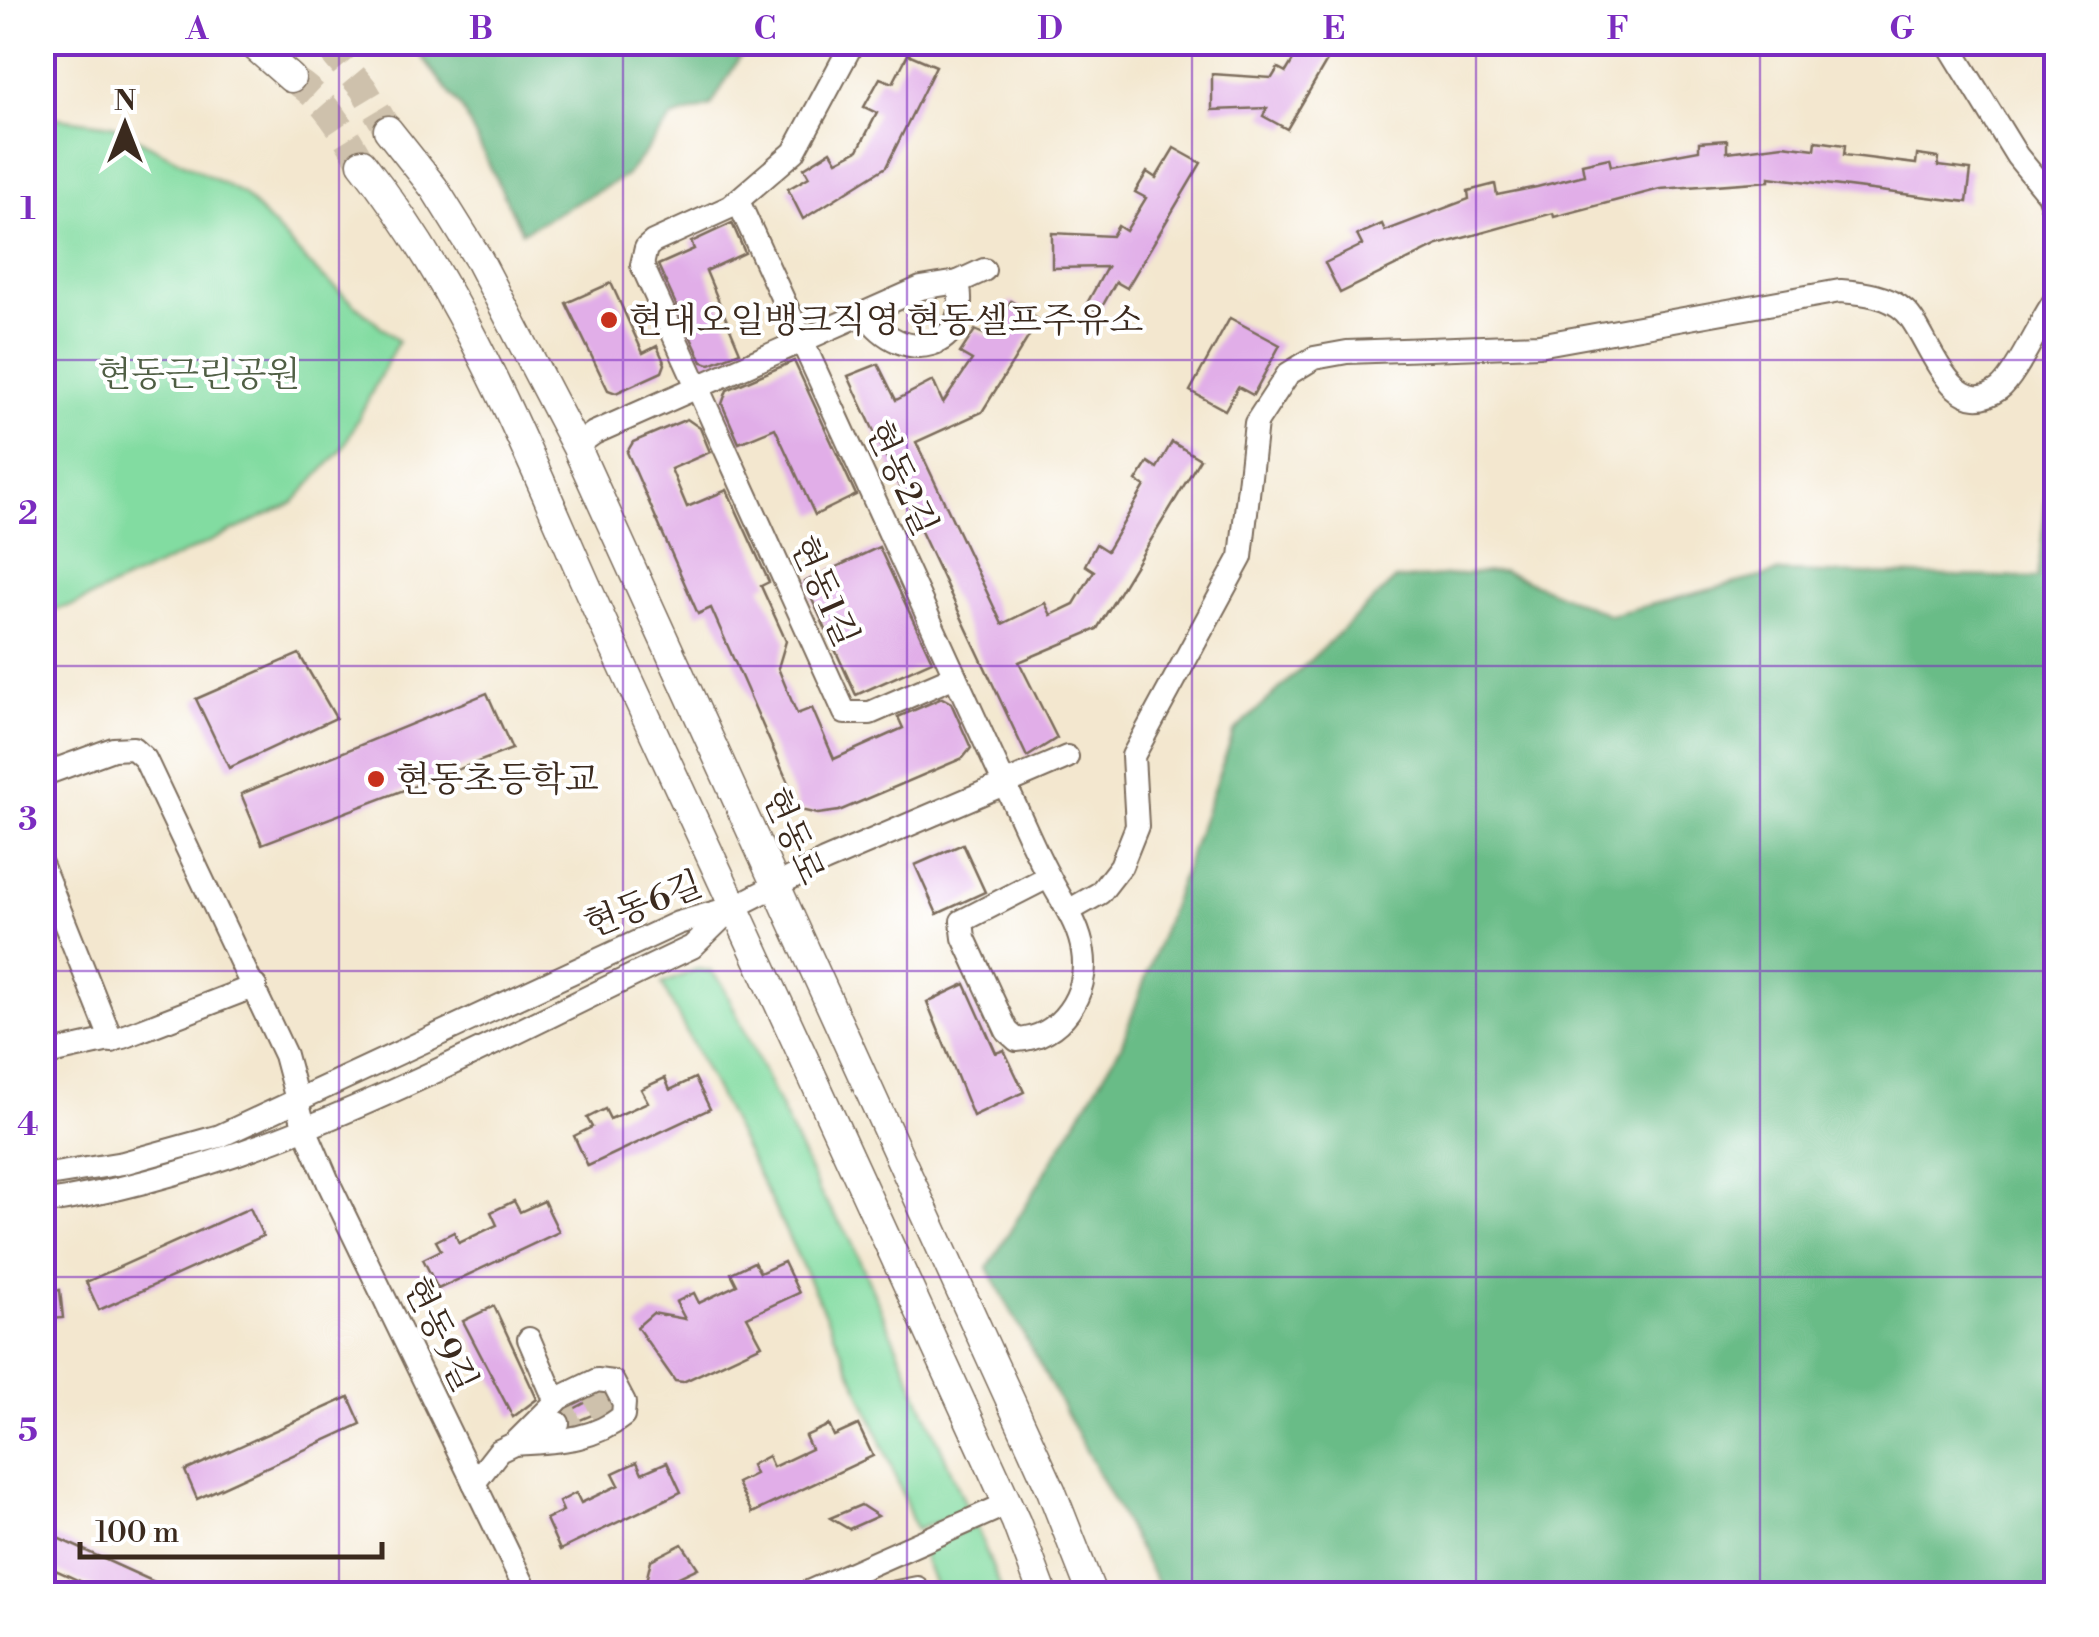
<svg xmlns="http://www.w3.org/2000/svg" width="2099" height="1637" viewBox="0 0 2099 1637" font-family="'Libre Bodoni','Noto Serif KR',serif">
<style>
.green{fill:#82dca1;stroke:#5e8360;stroke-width:2.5}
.forest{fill:#69bc87;stroke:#527352;stroke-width:2.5}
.building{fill:#e1aee8}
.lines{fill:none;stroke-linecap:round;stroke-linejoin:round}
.minor-tunnel{stroke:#cec1ac;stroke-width:22;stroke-dasharray:22 11;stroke-linecap:butt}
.major-tunnel{stroke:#cec1ac;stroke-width:28;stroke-dasharray:28 14;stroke-linecap:butt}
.minor-casing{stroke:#7b6c5c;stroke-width:26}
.major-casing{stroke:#7b6c5c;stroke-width:31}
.minor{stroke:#fff;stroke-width:22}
.major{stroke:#fff;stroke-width:28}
.grid{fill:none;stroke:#7b2cbf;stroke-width:2.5;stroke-opacity:0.55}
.poi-dot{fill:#c8321e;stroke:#fff;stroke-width:4}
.labels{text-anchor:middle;stroke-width:8;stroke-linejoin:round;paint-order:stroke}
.poi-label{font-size:35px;fill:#3b2a1e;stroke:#fff;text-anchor:start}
.park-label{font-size:35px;fill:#505f45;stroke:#fff}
.street-label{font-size:35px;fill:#3b2a1e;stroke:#fff}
.neatline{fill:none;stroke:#7b2cbf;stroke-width:4}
.grid-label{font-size:32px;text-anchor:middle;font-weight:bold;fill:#7b2cbf}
</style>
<rect width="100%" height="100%" fill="#fff"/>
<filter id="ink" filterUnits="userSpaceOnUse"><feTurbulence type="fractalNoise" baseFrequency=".01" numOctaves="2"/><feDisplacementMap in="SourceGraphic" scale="20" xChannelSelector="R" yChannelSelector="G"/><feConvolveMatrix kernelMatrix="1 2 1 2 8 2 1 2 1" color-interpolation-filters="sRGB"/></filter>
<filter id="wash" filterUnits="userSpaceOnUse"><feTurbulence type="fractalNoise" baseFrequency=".0048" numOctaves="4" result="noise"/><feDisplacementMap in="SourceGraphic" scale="40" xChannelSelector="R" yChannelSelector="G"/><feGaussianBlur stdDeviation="2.25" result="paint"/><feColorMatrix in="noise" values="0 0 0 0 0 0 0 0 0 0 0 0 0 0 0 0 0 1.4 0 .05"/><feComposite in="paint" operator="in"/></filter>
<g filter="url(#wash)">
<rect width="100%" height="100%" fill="#f3e7cf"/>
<g class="green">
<path d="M43,116l68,9 132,69 74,78 81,69 -55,107 -50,55 -219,102 -31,7z"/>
<path d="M697,969l13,2 12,12 98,210 30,45 118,272 -52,20c-70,-188 -164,-367 -254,-546z"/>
<path d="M976,1526l27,68h-65l-17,-45z"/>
</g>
<g class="forest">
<path d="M411,43h337l-37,63 -39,12 -46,58 -104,56 -60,-123z"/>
<path d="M2056,405v1189h-893l-175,-326 133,-222 113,-314 161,-152 108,-9 107,44 170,-43 258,6z"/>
</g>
<g id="blocks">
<g class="building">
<path d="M1304,42h34l-51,87 -24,-13 4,-8 -55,2v-36l60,4 6,-10 8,4z"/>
<path d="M908,54l28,12 -50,101 -83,52 -15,-30 21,-12 -5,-9 27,-17 6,10 21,-11 19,-37 -13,-6 16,-29 13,5z"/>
<path d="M1727,140v12l56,-7 32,4 1,-8 29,4 -1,10 72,9 1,-9 22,3 -1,8 33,4 -4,32 -198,-25v4l-109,8 -106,28 -1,-4 -115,32 -98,48 -15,-30 37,-18 -5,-10 25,-11 3,7 84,-32 -1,-8 27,-7 2,11 40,-8 47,-12 -2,-11 27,-6 2,8 88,-16v-8z"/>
<path d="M1174,148l27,15 -74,125 -11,-6 -17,30 -13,-7 21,-38 -55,1v-35l60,3 6,-10 8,5 20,-33 -11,-6 12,-20 9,6z"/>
<path d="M732,223l13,30 -39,18 34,81 -30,12 -8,-2 -44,-97 36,-16 -3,-7z"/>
<path d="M611,283l32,70 14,-7 8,18 -3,8 -46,21 -8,-3 -42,-87z"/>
<path d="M1011,301l28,19 -57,92 -66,30 86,182 43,-21 6,12 23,-11 20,-33 -9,-6 11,-21 11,7 38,-65 -9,-5 12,-19 9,6 15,-26 28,17 -103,170 -78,33 38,76 -30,19 -179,-381 30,-12 18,36 37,-19 10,22 29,-43 -12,-7 15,-23 13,6z"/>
<path d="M1230,318l50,27 -27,50 -15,-8 -13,23 -35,-19z"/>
<path d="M794,361l62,134 -41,20 -40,-87 -36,15 -17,-39 5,-14z"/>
<path d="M687,419l13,9 10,24 -39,17 16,38 40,-17 42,92 -8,4 25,55 -8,27 19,46 15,-6 22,51 69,-31 -5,-11 44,-19 9,5 20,45 -8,10 -124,53 -21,3 -18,-4 -89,-202 -13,6 -71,-162 6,-10z"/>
<path d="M879,547l53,114 -76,34 -52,-113z"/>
<path d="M299,654l37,64 -107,50 -33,-69z"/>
<path d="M487,693l25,56 -250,95 -21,-50z"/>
<path d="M963,844l22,48 -48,22 -22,-49z"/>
<path d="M965,984l31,69 8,-3 20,42 -51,24 -46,-114z"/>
<path d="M665,1078l5,12 25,-12 15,31 -122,57 -14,-30 18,-9 -5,-9 18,-9 5,10 38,-17 -7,-13z"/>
<path d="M514,1201l6,11 24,-11 15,31 -121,57 -15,-30 18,-9 -5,-9 18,-9 5,11 38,-18 -6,-13z"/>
<path d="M250,1208l13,28 -164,74 -13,-28z"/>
<path d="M754,1262l6,11 24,-11 15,31 -52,24 15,28 -79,37 -8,-1 -38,-54 16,-14 32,6 -9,-17 18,-9 5,10 38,-18 -6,-12z"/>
<path d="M60,1290l3,28 -21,2v-28z"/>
<path d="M494,1306l43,93 -24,18 -50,-96z"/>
<path d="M600,1395l9,13 -36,15 -5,-11z"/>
<path d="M349,1397l12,27 -164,75 -12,-28z"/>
<path d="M829,1425l5,11 24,-11 15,31 -121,57 -15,-30 18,-9 -4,-9 17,-9 5,11 38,-18 -6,-13z"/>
<path d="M637,1462l5,11 25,-11 14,30 -121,58 -14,-31 17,-8 -4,-9 17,-9 5,10 38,-18 -6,-12z"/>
<path d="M861,1505l17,11 -29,13 -19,-11z"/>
<path d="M42,1531l139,63h-73l-66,-30z"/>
<path d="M682,1544l16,24 -55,26 8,-34z"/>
</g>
</g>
</g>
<g filter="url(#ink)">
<use href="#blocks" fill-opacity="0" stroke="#7b6c5c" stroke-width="2.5"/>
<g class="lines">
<path class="minor-tunnel" d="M558,1423l54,-25"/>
<g class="major-tunnel">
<path d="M326,44l37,44 25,42"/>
<path d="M291,78c34,20 51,52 71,85"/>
</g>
<g class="minor-casing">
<g id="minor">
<path d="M853,42l-59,110 -64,55 -77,35 -7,6 -4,17 203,448h25l85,-37"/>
<path d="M1947,42l70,114 31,38 8,22"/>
<path d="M738,201l267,584c15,29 27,61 43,90 13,26 31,48 35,77 7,42 -23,86 -66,88l-10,-9 -43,-93 -2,-17 86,-44"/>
<path d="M866,314c36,53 107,38 92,-32"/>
<path d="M576,446l18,-13 327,-145 37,-6 26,-12"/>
<path d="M42,775l71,-26 20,-1 12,11 140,296 19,71 25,58 199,410"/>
<path d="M42,866l70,175"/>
<path d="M1070,910l30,-17 21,-27 16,-40 -4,-70 108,-199 15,-134 32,-49 26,-16 33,-6 192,-7 301,-54c23,2 48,4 65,20 23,21 45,114 94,78 17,-12 41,-69 57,-90"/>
<path d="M42,1055l81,-18 132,-51"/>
<path d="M42,1176l81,-13 97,-27 458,-213 56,-16 90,-46 243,-104"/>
<path d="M42,1203c224,-32 446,-160 650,-256l39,-38"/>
<path d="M529,1339l27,63"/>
<path d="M597,1380l16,2 11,21 -1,13c-32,26 -70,25 -109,28l46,-46z"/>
<path d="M474,1483l25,-32 59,-28"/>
<path d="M804,1594l203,-90"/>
<path d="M887,1594l30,-6 6,6"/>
</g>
</g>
<g class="major-casing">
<g id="major">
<path d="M250,42l41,36"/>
<path d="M324,42l2,2"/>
<path d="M388,130l46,58 45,72 97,186 475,1044 41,104"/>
<path d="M362,163c117,148 179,328 258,497 133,287 265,574 396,862l27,72"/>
</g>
</g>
<use href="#minor" class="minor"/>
<use href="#major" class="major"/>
</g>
</g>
<path class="grid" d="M339,42v1552M623,42v1552M907,42v1552M1192,42v1552M1476,42v1552M1760,42v1552M42,360h2014M42,666h2014M42,971h2014M42,1277h2014"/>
<g class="poi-dot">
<circle cx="609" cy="320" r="10"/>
<circle cx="376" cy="779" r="10"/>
</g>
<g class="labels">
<g class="poi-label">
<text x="629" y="332">현대오일뱅크직영 현동셀프주유소</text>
<text x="396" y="791">현동초등학교</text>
</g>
<g class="park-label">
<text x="199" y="386">현동근린공원</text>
</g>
<g class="street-label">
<text transform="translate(902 478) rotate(65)" y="12">현동2길</text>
<text transform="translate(825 591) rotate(66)" y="12">현동1길</text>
<text transform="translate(794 836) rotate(66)" y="12">현동로</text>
<text transform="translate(643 904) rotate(-21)" y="12">현동6길</text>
<text transform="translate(441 1334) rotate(64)" y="12">현동9길</text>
</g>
</g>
<rect width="2099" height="1637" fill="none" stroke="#fff" stroke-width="110"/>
<g transform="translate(125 125)" stroke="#ffffff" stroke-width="8" paint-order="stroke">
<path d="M0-8L18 38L0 25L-18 38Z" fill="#3b2a1e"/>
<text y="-15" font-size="28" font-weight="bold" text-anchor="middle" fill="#3b2a1e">N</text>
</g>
<path d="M80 1542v15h302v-15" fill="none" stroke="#3b2a1e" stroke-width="5"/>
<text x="95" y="1542" font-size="30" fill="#3b2a1e" stroke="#ffffff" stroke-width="8" paint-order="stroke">100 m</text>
<rect x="55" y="55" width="1989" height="1527" class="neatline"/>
<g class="grid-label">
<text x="197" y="39">A</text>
<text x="481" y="39">B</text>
<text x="765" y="39">C</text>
<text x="1050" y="39">D</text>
<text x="1334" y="39">E</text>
<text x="1618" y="39">F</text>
<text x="1902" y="39">G</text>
<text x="28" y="219">1</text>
<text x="28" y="524">2</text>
<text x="28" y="830">3</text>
<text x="28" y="1135">4</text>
<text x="28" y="1441">5</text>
</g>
</svg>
